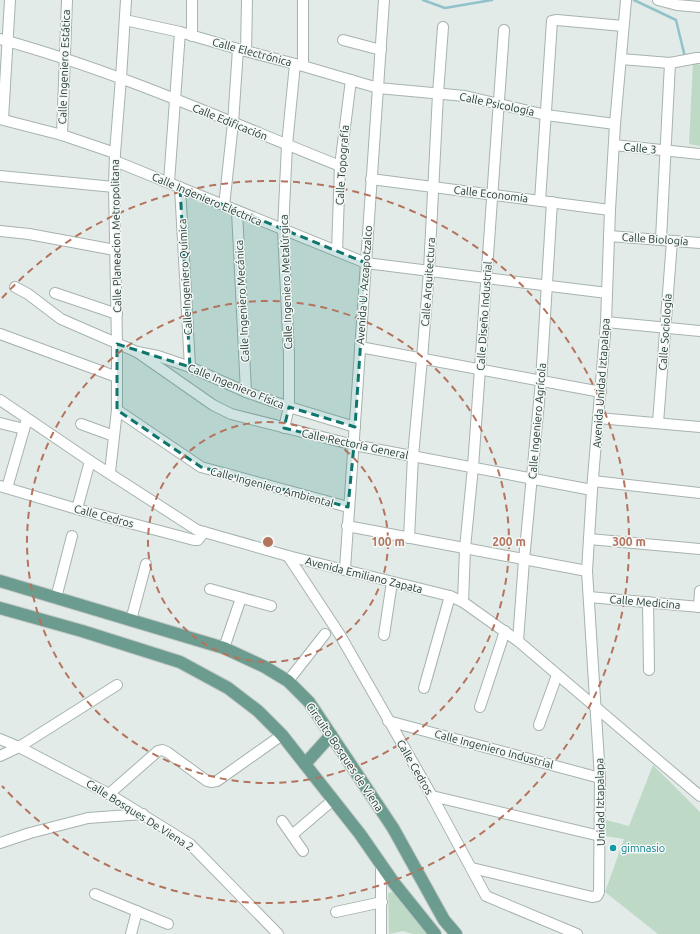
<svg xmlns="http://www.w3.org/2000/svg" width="700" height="934" viewBox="0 0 700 934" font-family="Ubuntu,sans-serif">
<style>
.green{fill:#bedac6}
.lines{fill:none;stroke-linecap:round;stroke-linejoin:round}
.stream{stroke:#91c2cb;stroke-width:2.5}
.minor-casing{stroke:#a6b3af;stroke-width:12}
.major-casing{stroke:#c2c8c6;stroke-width:14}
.minor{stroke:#fff;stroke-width:10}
.major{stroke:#6c9c8f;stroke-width:12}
.marked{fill:#0f766e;fill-opacity:0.2;stroke:#0f766e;stroke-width:3;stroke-dasharray:8 5;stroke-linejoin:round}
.ring{fill:none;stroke:#b4735c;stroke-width:2;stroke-dasharray:7 5}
.culture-dot{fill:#0f9aa8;stroke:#f3f8f6;stroke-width:1.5}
.labels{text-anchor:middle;stroke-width:3;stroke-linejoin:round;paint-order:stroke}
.street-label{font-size:11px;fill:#253b35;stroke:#f3f8f6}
.culture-label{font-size:11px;fill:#0d838f;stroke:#f3f8f6;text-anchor:start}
.centre{fill:#b4735c;stroke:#f3f8f6;stroke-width:2}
.ring-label{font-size:12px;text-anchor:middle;font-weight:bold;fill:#b4735c;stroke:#f3f8f6;stroke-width:3;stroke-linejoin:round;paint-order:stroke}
</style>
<rect width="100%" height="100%" fill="#e3ebe8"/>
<g class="green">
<path d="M693,62l7,3v81l-11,-2z"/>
<path d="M653,765l47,47v122h-42l-53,-42 19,-53 -19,-3 1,-16 23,6z"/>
<path d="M394,892l33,42h-14l-10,-3 -14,3 -1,-41z"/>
</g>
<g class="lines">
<g class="stream">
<path d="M423,0l22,8 47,-8"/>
<path d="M634,0l42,20 9,37"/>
</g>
<g class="minor-casing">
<g id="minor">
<path d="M192,0v36"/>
<path d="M303,0v66"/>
<path d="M658,0l19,5 23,2"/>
<path d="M125,20l55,12 58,17 65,17 75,22 87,8 81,19 69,9"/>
<path d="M0,39c117,32 227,82 340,127"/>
<path d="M343,40l38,10"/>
<path d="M246,51l1,-51"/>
<path d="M621,59l49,4 27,-5h3"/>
<path d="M0,119l62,16 53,18"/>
<path d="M3,119l7,-119"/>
<path d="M62,135l5,-135"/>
<path d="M614,145l86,9"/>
<path d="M115,161l251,102 241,30"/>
<path d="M0,176l114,11"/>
<path d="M371,179l239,31"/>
<path d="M169,182l11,-150"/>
<path d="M180,187l10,180"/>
<path d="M540,201l12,-180 5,-1 66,6"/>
<path d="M224,206l9,-83 5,-74"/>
<path d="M237,211l9,181"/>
<path d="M0,231l29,3 86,16"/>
<path d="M609,236l91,7"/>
<path d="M661,239l9,-176"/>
<path d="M337,251l3,-85 11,-86"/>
<path d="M15,287l13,7 33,25 76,33 21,4 32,11 56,25 43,15 66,20"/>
<path d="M55,293l62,21"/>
<path d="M606,322l94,9"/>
<path d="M0,334l117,43"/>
<path d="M360,347l241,45"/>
<path d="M137,352l76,53 18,9 123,31 238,45"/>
<path d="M0,400l90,61 107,69 91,26 162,40 13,6 55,39 182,155"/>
<path d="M117,410l84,57 147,40"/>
<path d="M598,418l102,9"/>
<path d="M0,423l24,6"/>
<path d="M658,423l14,-182"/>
<path d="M81,424l33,12"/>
<path d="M284,428l5,-21v-52l-6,-125 4,-85 8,-81"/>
<path d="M110,472l7,-62v-66l-3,-157 1,-34 6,-75 5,-78"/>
<path d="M593,481l107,12"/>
<path d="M0,486l77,23 117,31h4l6,-8"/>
<path d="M7,488l20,-69"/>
<path d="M77,509l13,-48"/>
<path d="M347,526l240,45"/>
<path d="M409,538l4,-82 9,-97 7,-88 9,-177 5,-67"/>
<path d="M589,539l111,10"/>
<path d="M288,556l52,79 92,161 54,100 91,38"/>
<path d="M345,569l39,-569"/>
<path d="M210,589l61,17"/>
<path d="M589,597l111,10"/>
<path d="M56,598l16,-62"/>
<path d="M463,602l2,-54 8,-81 31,-437"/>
<path d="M648,602l1,68"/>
<path d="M699,607l1,-16"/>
<path d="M131,620l15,-56"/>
<path d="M384,635l8,-53"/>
<path d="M518,641l6,-81 17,-179 11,-179"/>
<path d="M224,648l17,-50"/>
<path d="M288,681l37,-47"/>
<path d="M424,688l26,-92"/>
<path d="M480,707l25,-76"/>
<path d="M388,721l212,57"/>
<path d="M539,725l18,-50"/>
<path d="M0,739l19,8 90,47 81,50 88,90"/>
<path d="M0,756l19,-9 98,-62"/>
<path d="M109,794l49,-43 4,-1 5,2 40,29 4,1 6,-1 65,-46"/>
<path d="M432,796l168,40"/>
<path d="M282,821l21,30"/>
<path d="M292,835l41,-35"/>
<path d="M0,843l30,-10 58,-15 55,-4"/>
<path d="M381,864v70"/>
<path d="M472,868l120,29 5,-1 2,-4 1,-114 -13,-207 5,-81 14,-168 4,-112 5,-86 11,-124"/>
<path d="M95,894l73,30"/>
<path d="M336,912l46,-10"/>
<path d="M131,934l6,-23"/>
</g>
</g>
<g class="major-casing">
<g id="major">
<path d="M0,581l224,67 41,19 23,14 21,21 84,126 51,92 12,14"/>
<path d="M0,608l82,23 98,31 48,26 30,23 24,24 78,99 34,49 41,51"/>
<path d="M305,764l26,-29"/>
</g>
</g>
<use href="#minor" class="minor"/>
<use href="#major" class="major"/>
</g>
<path class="marked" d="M180,187l186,76 -11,164 -66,-20 -5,21 70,17 -6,62 -147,-40 -84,-57v-66l73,23z"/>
<g class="ring">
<circle cx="268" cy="542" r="120"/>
<circle cx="268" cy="542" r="241"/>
<path d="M2 298A361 361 0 1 1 2 786"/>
</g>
<circle class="culture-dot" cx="613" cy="848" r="4"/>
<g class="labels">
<g class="street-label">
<text transform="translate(252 52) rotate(15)" y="4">Calle Electrónica</text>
<text transform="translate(64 67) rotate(-88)" y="4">Calle Ingeniero Estática</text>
<text transform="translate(497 104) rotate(12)" y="4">Calle Psicología</text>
<text transform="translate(230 122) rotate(22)" y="4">Calle Edificación</text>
<text transform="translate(640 148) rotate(5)" y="4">Calle 3</text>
<text transform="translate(342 165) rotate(-86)" y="4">Calle Topografía</text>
<text transform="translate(491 194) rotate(7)" y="4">Calle Economía</text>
<text transform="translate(207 199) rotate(23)" y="4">Calle Ingeniero Eléctrica</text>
<text transform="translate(116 236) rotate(-91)" y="4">Calle Planeacion Metropolitana</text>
<text transform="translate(655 239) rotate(4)" y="4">Calle Biología</text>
<text transform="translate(185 277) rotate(-93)" y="4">Calle Ingeniero Química</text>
<text transform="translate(286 282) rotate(-92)" y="4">Calle Ingeniero Metalúrgica</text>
<text transform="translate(428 282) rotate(-86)" y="4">Calle Arquitectura</text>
<text transform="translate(364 285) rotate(-86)" y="4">Avenida U. Azcapotzalco</text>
<text transform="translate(242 301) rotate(-93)" y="4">Calle Ingeniero Mecánica</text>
<text transform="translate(484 316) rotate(-86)" y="4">Calle Diseño Industrial</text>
<text transform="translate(665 332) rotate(-86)" y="4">Calle Sociología</text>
<text transform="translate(601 383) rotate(-86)" y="4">Avenida Unidad Iztapalapa</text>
<text transform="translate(236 386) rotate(22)" y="4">Calle Ingeniero Física</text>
<text transform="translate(537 421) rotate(-85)" y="4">Calle Ingeniero Agrícola</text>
<text transform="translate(355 444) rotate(12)" y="4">Calle Rectoría General</text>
<text transform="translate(272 487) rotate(15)" y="4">Calle Ingeniero Ambiental</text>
<text transform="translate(104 516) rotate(15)" y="4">Calle Cedros</text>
<text transform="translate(364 575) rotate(14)" y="4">Avenida Emiliano Zapata</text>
<text transform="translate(645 602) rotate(5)" y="4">Calle Medicina</text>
<text transform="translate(494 749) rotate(15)" y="4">Calle Ingeniero Industrial</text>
<text transform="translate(345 757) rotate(56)" y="4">Circuito Bosques de Viena</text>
<text transform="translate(415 767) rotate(60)" y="4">Calle Cedros</text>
<text transform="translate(600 802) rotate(-91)" y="4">Unidad Iztapalapa</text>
<text transform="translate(140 815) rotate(32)" y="4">Calle Bosques De Viena 2</text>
</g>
<g class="culture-label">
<text x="621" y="852">gimnasio</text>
</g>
</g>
<circle cx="268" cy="542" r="6" class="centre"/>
<g class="ring-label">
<text x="388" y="546">100 m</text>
<text x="509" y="546">200 m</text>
<text x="629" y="546">300 m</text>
</g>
</svg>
